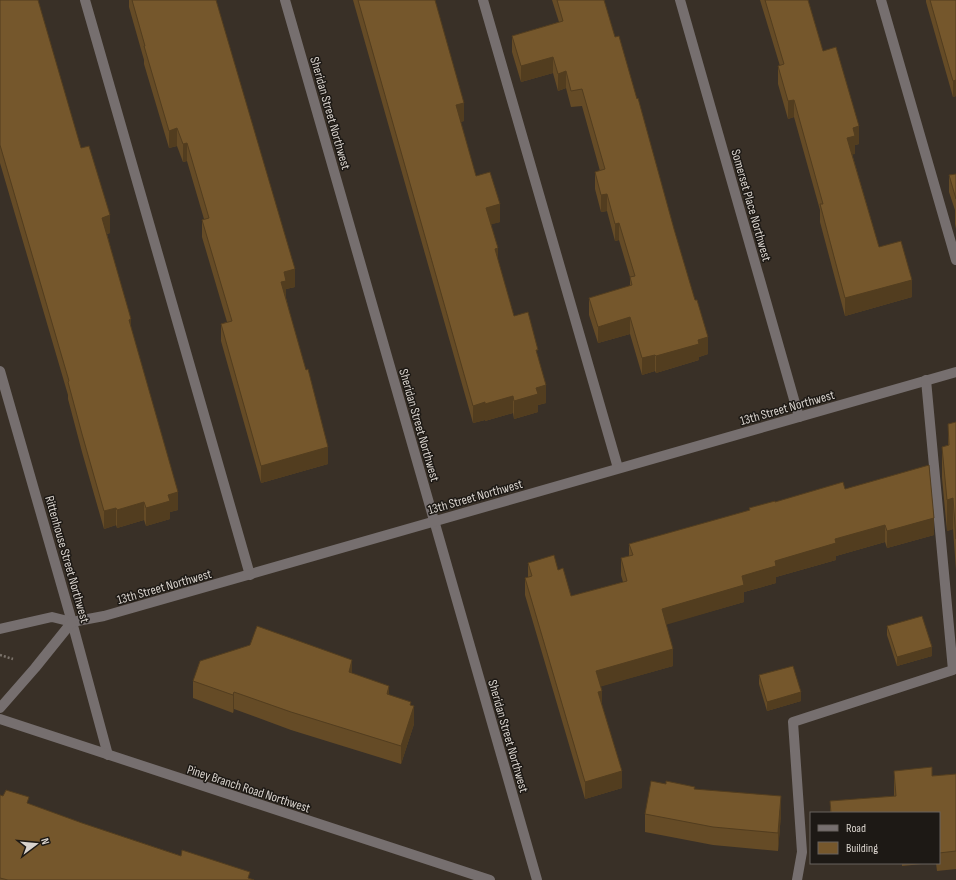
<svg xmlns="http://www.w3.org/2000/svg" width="956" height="880" viewBox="0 0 956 880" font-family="'Sofia Sans Condensed',sans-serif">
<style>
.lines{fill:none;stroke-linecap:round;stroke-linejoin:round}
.path{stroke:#7c746c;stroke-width:2.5;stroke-dasharray:2 2;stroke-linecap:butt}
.minor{stroke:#766f6f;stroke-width:10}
.wall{fill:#654b26}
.shaded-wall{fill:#523d1f}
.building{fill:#75572c;stroke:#523d1f}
.labels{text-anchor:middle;stroke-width:3;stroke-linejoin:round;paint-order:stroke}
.street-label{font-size:13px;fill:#d9d3cd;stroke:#1d1915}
</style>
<rect width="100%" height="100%" fill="#393027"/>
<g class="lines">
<path class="path" d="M0,655l13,4"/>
<g class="minor">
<path d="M85,0l165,575"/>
<path d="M285,0l252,880"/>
<path d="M483,0l135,468"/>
<path d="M680,0l119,417"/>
<path d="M881,0l75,260"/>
<path d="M0,371l72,251 36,133"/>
<path d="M0,629l52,-12 20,5 32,-6 852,-244"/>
<path d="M0,708l35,-40 37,-46"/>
<path d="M0,719l490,161"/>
<path d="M797,880l5,-28 -9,-130 160,-52 -27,-290"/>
</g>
</g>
<g class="wall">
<path d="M0,0l81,148 29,85 -3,1 71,276 -8,2v7l-24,7 -2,-6 -27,8 -1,-3 -12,4 -22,-77 -14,-53v-4l-68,-232z"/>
<path d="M129,0h87l79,287 -9,2v9l42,166 -67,19 -40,-142v-17l6,-2 -25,-85v-17l2,-1 -17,-58 -4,1 -6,-16 -8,2 -25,-84v-4l-15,-53z"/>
<path d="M353,0h82l29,121 -4,1 16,54 24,46 -9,2 7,38 16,54 24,40 8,47 -8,2v7l-24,7 -1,-6 -28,8v-1l-12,3z"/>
<path d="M552,0h52l104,354 -9,3v3l-43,13 -1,-2 -13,4 -12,-41 -32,9 -9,-28v-17l41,-12v-9l-11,-37 -4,1 -8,-30 -6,1 -6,-23v-17l5,-1 -18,-65 -11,1 -5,-19 -8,3 -5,-18 -32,9 -9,-30v-16l47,-14z"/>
<path d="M760,0h48l15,51 36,93 -4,1v9h-3l27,93 33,50 -67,19 -25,-94v-12l-26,-93 -6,2 -10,-35v-18h2z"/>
<path d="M926,0h30v96l-3,1 -27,-95z"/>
<path d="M956,174v55l-1,-5v-14l-6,-18v-17z"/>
<path d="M956,422v148l-3,-41 -6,2 -5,-53v-31l6,-2v-21z"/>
<path d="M845,489l89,46 -47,13 -2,-6 -49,14v4l-60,17v6l-32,9v10l-78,22 7,42 -72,20 1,19 20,83 -37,11 -60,-204v-17l3,-1v-14l30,7 13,26 52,-14 -2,-7v-17l8,-2v-12l120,-33v-3l26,-6z"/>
<path d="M887,626l45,30 -35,10 -10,-31z"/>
<path d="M352,674l37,21 22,10 3,19 -13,40 -110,-34 -57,-21 -1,4 -40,-15v-17z"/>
<path d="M759,675l42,26 -34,10 -8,-27z"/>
<path d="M894,771l38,5 24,-2v95l-19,2 -1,-8h3v-50h-109v-12l64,-5z"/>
<path d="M695,789l86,25 -3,37 -65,-6 -68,-13v-18z"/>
<path d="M0,795l29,9 53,19 172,57h-254z"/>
<path d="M902,863h30l-30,3z"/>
</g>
<g class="shaded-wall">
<path d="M553,57v16l-32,9v-16z"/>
<path d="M566,71v17l-8,3v-17z"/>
<path d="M956,80v16l-3,1v-16z"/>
<path d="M794,100v17l-6,2v-18z"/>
<path d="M464,103v18l-8,2v-18z"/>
<path d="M859,126v18l-4,1v9l-8,2v-18l6,-10z"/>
<path d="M177,128v18l-8,2v-17z"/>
<path d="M187,143v18l-4,1v-18z"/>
<path d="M607,194v17l-6,1v-17z"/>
<path d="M500,204v18l-14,4v-18z"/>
<path d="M110,215v18l-8,2v-17z"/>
<path d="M619,223v17l-4,1v-17z"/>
<path d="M498,248v17l-3,-16z"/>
<path d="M295,269v18l-9,2v9l-5,2v-18l3,-10z"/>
<path d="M912,280v17l-67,19v-18z"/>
<path d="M630,317v17l-32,9v-16z"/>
<path d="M131,319v17l-2,-16z"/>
<path d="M708,337v17l-9,3v3l-43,13v-17l42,-16z"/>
<path d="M655,355v16l-13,4v-17z"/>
<path d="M546,385v18l-8,2v7l-24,7v-18l22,-13z"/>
<path d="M513,396v17l-28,8v-17z"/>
<path d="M485,402v18l-12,3v-17z"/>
<path d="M328,447v17l-67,19v-17z"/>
<path d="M178,492v18l-8,2v7l-24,7v-18l22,-13z"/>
<path d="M953,498v31l-6,2v-31z"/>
<path d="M144,502v18l-27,8v-18z"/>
<path d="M116,508v17l-12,4v-18z"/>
<path d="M934,518v17l-47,13v-17z"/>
<path d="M885,525v17l-49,14v4l-60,17v6l-32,9v10l-82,24v-17l80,-33 33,-15 60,-22z"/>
<path d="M932,647v9l-35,10v-9z"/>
<path d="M673,649v17l-77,22v-17z"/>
<path d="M352,660v18l-3,-6z"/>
<path d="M389,686v18l-2,-10z"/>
<path d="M602,691v17l-4,-16z"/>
<path d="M234,692v17l-1,4v-18z"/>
<path d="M801,692v9l-34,10v-9z"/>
<path d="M411,702v13l3,-9v18l-13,40v-18z"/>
<path d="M622,771v17l-37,11v-17z"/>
<path d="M781,796v18l-3,37v-18z"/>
</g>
<g class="building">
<path d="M0,0h38l43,148 8,-2 21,69 -8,3 29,101 -2,1 49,172 -10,3 2,6 -24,7 -2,-6 -27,8 -1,-2 -12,3 -22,-77 -14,-52 1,-1 -69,-236z"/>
<path d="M132,0h84l79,269 -11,3 2,9 -5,1 25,88 2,-1 20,78 -67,19 -40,-142 11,-3 -30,-101 7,-2 -22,-75 -4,1 -6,-16 -8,3 -25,-85h1z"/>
<path d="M358,0h77l29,103 -8,2 20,71 14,-4 10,32 -14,4 12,40 -3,1 19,67 14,-4 10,38h-2l10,35 -10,3 2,6 -24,7 -1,-5 -28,8v-2l-12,4z"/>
<path d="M557,0h47l11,37 4,-1 18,63 1,-1 36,131 21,71h2l11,37 -10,3 1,4 -43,12 -1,-1 -13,3 -12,-41 -32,10 -9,-29 43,-13 -2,-8 5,-1 -16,-53 -4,1 -8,-30 -6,1 -6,-23 10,-3 -23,-80 -11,2 -5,-20 -8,3 -5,-17 -32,9 -9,-30 51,-15z"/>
<path d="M765,0h43l15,51 13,-4 23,79 -6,2 2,8 -8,2 32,109 22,-6 11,39 -67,18 -25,-94h3l-29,-104 -6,1 -10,-35 6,-2z"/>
<path d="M930,0h26v80l-3,1z"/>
<path d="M956,174v25l-7,-24z"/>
<path d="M956,422v117l-3,-41 -6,2 -5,-53 7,-2 -1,-21z"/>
<path d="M929,465l5,53 -47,13 -2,-6 -50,14 1,4 -61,18 1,5 -34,10 2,9 -82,24 11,40 -77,22 6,20 -4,1 24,79 -37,11 -60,-204 7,-2 -4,-13 26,-8 4,15 5,-2 8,28 56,-15 -6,-23 12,-3 -4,-11 121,-34 -1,-2 26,-7v1l68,-20 2,7z"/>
<path d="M922,616l10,31 -35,10 -10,-31z"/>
<path d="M257,626l95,34 -3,12 40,14 -2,8 24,8 -1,3 4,1 -13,40 -110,-34 -57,-20 -1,3 -40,-14 7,-20 50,-16z"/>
<path d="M793,666l8,26 -34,10 -8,-27z"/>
<path d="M932,767v9l24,-2v77l-17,2v-40h-108l-1,-12 66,-5 -2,-25z"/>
<path d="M651,781l15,3v-3l29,6 -1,2 87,7 -3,37 -65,-6 -68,-13z"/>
<path d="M6,790l23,7 -2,6 55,20 99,33 1,-6 68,22 -2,6 6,2h-246l-8,-2v-83l3,1z"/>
</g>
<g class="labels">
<g class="street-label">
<text transform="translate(331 113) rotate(74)" y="5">Sheridan Street Northwest</text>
<text transform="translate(752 205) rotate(74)" y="5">Somerset Place Northwest</text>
<text transform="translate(787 407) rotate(-16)" y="5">13th Street Northwest</text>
<text transform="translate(420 425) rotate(74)" y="5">Sheridan Street Northwest</text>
<text transform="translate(475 496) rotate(-16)" y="5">13th Street Northwest</text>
<text transform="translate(68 559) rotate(74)" y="5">Rittenhouse Street Northwest</text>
<text transform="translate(164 586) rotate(-16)" y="5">13th Street Northwest</text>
<text transform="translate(509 736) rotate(74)" y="5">Sheridan Street Northwest</text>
<text transform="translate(249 788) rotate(18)" y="5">Piney Branch Road Northwest</text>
</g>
</g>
<rect x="810" y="812" width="130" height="52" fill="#1d1915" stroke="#68635f"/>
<rect x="818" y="825" width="20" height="6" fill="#766f6f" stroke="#68635f"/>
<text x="846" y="832" font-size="12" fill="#d9d3cd">Road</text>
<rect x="818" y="842" width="20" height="12" fill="#75572c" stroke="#68635f"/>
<text x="846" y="852" font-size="12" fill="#d9d3cd">Building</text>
<g transform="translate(36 844) rotate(74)" stroke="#1d1915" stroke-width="3" paint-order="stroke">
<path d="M0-3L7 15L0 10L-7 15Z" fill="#d9d3cd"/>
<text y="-6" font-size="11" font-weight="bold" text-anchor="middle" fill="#d9d3cd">N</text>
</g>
</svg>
